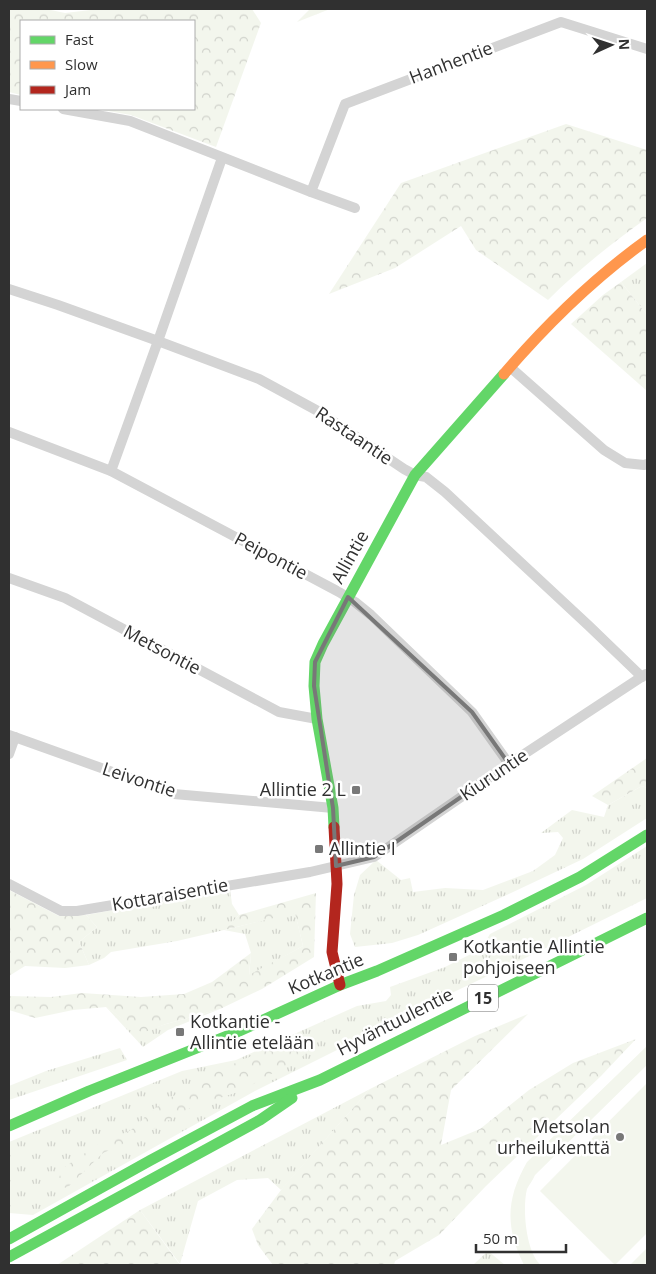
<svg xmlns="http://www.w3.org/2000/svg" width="656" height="1274" viewBox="0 0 656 1274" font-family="'Open Sans',sans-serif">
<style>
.grass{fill:url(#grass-tufts)}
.forest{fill:url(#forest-crowns)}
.pitch{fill:#f3f6ed}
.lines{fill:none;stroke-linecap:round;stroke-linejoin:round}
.street{stroke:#d4d4d4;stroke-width:10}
.fast{stroke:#63d668;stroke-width:11}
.slow{stroke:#ff974d;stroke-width:11}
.jam{stroke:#b3261e;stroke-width:11}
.marked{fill:#787878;fill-opacity:0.2;stroke:#787878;stroke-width:4;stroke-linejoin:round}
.poi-dot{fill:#787878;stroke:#fff;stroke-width:2}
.labels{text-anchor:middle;stroke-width:5;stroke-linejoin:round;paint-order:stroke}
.shield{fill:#fff;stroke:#6e6e6e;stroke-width:1}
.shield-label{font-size:16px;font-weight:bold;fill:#303030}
.street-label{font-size:18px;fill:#303030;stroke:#fff}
.poi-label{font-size:18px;fill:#303030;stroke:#fff;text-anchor:start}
</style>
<defs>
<pattern id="grass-tufts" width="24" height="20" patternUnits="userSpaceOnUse" patternTransform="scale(1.25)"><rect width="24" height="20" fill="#f3f6ed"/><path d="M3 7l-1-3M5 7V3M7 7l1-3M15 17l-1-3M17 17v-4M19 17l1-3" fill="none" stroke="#d1d3cc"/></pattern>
<pattern id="forest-crowns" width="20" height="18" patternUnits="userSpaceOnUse" patternTransform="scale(1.25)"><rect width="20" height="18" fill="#f3f6ed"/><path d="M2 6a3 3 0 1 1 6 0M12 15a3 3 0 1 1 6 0" fill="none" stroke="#d1d3cc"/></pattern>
</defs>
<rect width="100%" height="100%" fill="#fff"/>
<g class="grass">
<path d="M647,263v52l-26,-33z"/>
<path d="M642,786l5,2v30l-64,41 -72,34 -93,42 -26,8 -37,4 -5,-13 4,-39 6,-20 16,-15 25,20 9,-2 3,14 32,-4 38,2 50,-19 22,-16 8,-17 -5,-6 -17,1 31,-23 32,7 4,-12z"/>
<path d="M647,846v52l-101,50 -109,52 -182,91 -222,124 -24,-2v-71l173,-71 54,-11 121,-54 29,-5 5,-6 -1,-8 55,-20 36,-18 9,-15 96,-49z"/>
<path d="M230,889l2,15 7,11 -14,15 70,-18 8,34 -54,30 2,-23 -6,-19 -21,-4 -47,11 -66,11 -7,6 -15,7 -10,-23 18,-15 -11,-12z"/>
<path d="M106,1007l36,25 24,-8 54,-15 -52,21 -25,17z"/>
<path d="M120,1048l7,12 -118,40v-14l37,-15z"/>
<path d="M370,1089l-89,101 -13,-12 -31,2 -39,21 -18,63 -40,-54z"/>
<path d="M488,1251l17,14h-32z"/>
</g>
<g class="forest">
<path d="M9,9h37l19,4 34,-4h153l9,14 -45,124 -85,-32 -34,-6h97v-88h-173v74l-12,-3z"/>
<path d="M310,9h20l-33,13z"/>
<path d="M566,124l81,26v68c-35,25 -68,51 -99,82l-72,-50 -15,-24 -66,42 -66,26 72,-111z"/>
<path d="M621,282l26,33v76l-76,-67 32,-29z"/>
<path d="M647,758v30l-5,-2 -34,19 -16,-9z"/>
<path d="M9,890l50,26 27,-1 11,12 -18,15 10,23 -24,3 -40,-2 -16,10z"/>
<path d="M316,893l-2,64 -52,32 -42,20 -54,15 -24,9 -36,-26 -33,3 -38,8 -26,-8v-14l42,1 31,-4 59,4 43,-3 28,-12 39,-29 -2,22 54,-29 -8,-33 -71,17 15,-15z"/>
<path d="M528,1014l-77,76 -10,55 39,-16 49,-39 44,-27 63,-24 -35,37 -115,110 -47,49 -44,26 -1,4h-121l-15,-20 -6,-16 32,-43 86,-97 105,-53z"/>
<path d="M301,1036l7,7 -5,13 -62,35 -49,16 -53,30 -36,16 -36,35 -11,-3 7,-17 34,-23 34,-15 27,-24 39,-25 45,-21z"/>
<path d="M140,1210l40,55h-123z"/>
</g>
<g class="pitch">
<path d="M647,1046v19l-112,110c-2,5 -6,10 -8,14 -5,19 -1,64 14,76h-17c-19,-38 -18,-66 3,-103z"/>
<path d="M647,1083v150l-32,32 -75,-74z"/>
<path d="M647,1248v17h-17z"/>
</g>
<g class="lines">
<g class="street">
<path d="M9,99l12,2"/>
<path d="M63,109l67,12 181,71 44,16"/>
<path d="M311,192l34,-88 216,-82 86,27"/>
<path d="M9,289l49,16 100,36 101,38 57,31 88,59 11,6 11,2 19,15 144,134 53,51"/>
<path d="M510,367l94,83 21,13 19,2 3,-1"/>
<path d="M9,432l102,39 228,121 16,10 16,13 101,97 37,52"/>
<path d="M111,471l47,-130 64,-183"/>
<path d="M9,578l56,20 214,114 38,7"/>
<path d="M9,735l165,59 159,14"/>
<path d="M9,754l6,-17"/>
<path d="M9,884l52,27h16l233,-39 64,-15 135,-93 137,-90"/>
</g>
<g class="fast">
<path d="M334,827l-1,-19 -16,-89 -3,-33 1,-24 8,-18 92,-169 89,-101"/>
<path d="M9,1126l80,-35 148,-59 103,-47 37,-14 127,-56 76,-38 67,-42"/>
<path d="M9,1239l142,-79 101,-54 68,-26 327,-162"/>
<path d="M9,1257l251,-137 32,-22"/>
</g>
<path class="slow" d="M504,374c42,-49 90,-96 143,-134"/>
<path class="jam" d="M334,827l3,57 -5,68 8,33"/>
</g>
<path class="marked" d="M348,597l124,115 37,52 -135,93 -38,9 -3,-58 -19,-122 1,-24z"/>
<g class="poi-dot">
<rect x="351" y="785" width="10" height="10" rx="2.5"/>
<rect x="314" y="844" width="10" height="10" rx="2.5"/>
<rect x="448" y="952" width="10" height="10" rx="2.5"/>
<rect x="175" y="1027" width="10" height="10" rx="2.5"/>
<circle cx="620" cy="1137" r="5"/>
</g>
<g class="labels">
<rect class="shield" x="468" y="984.5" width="30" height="27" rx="4"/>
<g class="shield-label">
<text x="483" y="1004">15</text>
</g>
<g class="street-label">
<text transform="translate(451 63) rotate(-21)" y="6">Hanhentie</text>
<text transform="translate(354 436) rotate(34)" y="6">Rastaantie</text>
<text transform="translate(271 556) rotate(28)" y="6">Peipontie</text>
<text transform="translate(350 557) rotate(-61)" y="6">Allintie</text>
<text transform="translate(162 650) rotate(28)" y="6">Metsontie</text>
<text transform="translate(494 775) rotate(-34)" y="6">Kiuruntie</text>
<text transform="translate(139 780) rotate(18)" y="6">Leivontie</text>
<text transform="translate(170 895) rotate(-10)" y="6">Kottaraisentie</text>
<text transform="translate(326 974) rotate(-23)" y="6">Kotkantie</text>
<text transform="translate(395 1022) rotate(-27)" y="6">Hyväntuulentie</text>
</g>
<g class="poi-label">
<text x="346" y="796" text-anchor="end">Allintie 2 L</text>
<text x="329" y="855">Allintie I</text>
<text x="463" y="953">Kotkantie Allintie<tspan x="463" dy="21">pohjoiseen</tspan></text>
<text x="190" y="1028">Kotkantie -<tspan x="190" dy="21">Allintie etelään</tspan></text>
<text x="610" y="1133" text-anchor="end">Metsolan<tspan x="610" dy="21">urheilukenttä</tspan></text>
</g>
</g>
<rect width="656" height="1274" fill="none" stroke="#303030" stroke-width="20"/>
<rect x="20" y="20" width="175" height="90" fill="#ffffff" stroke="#acacac"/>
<rect x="30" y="36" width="25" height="8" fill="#63d668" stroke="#acacac"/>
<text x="65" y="45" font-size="15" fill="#303030">Fast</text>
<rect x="30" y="61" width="25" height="8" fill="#ff974d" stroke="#acacac"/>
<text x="65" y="70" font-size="15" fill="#303030">Slow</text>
<rect x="30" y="86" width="25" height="8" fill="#b3261e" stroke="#acacac"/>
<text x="65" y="95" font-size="15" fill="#303030">Jam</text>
<g transform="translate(611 45) rotate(87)" stroke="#ffffff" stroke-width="4" paint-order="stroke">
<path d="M0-4L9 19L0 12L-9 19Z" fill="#303030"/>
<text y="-8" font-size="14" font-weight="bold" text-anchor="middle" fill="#303030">N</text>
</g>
<path d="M476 1244v8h90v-8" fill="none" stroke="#303030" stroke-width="2.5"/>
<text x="483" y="1244" font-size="15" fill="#303030" stroke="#ffffff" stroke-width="4" paint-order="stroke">50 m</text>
</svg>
